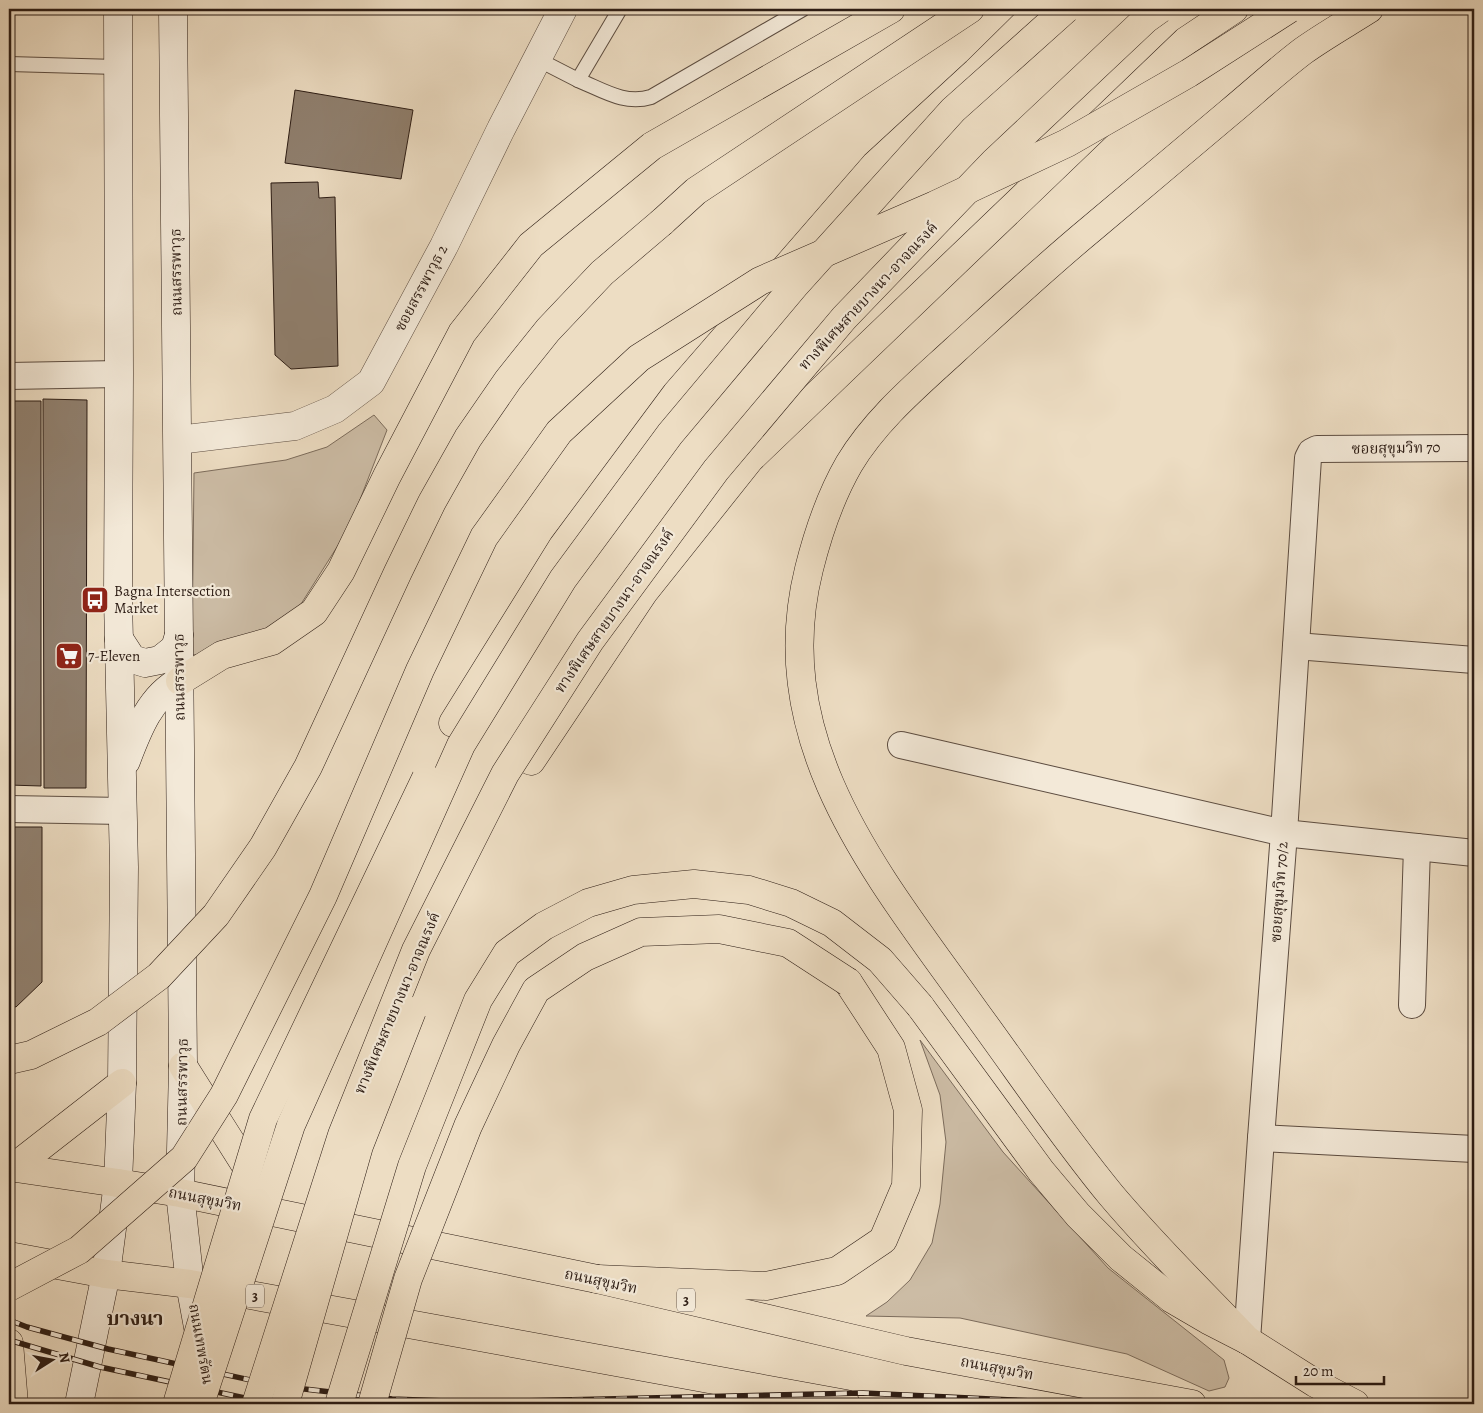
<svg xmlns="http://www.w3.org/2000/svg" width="1483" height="1413" viewBox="0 0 1483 1413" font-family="Alegreya,'Noto Serif Thai',serif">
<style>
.green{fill:#ccbca5;stroke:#7c6c5c}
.building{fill:#90806f;stroke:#2c1c14}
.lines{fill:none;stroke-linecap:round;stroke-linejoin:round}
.service-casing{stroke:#5c4c40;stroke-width:16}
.minor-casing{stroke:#5c4c40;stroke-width:28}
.tertiary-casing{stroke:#5c4c40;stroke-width:29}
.secondary-casing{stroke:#2c1c14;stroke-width:29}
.primary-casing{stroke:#2c1c14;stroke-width:29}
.trunk-casing{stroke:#2c1c14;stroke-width:29}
.motorway-casing{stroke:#2c1c14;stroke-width:29}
.service{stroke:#f3e9d8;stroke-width:14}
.minor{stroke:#f3e9d8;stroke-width:26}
.tertiary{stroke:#f3e9d8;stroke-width:28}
.secondary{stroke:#f3e9d8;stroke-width:28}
.primary{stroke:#edddc3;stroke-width:28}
.trunk{stroke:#edddc3;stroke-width:28}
.motorway{stroke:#edddc3;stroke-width:28}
.rail-casing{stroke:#2c1c14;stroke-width:5.5}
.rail{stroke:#f3e9d8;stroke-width:4;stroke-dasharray:11;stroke-linecap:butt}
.trunk-bridge-casing{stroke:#2c1c14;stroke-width:29;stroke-linecap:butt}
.motorway-bridge-casing{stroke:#2c1c14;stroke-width:29;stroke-linecap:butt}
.trunk-bridge{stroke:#edddc3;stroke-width:28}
.motorway-bridge{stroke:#edddc3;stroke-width:28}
.labels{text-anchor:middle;stroke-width:4.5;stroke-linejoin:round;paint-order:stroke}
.shield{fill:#f3e9d8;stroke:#685a4f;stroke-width:1}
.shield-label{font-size:14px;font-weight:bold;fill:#2c1c14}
.street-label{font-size:15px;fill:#2c1c14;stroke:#f3e9d8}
.poi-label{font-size:15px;fill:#2c1c14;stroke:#f3e9d8;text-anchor:start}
.district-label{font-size:20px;font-weight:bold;fill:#2c1c14;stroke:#f3e9d8}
</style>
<rect width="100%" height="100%" fill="#edddc3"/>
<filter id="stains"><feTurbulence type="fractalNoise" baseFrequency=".004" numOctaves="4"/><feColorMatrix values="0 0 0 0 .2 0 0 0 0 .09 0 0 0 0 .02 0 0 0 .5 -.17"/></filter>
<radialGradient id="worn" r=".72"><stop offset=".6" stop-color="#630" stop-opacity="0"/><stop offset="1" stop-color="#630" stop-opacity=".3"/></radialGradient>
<g class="green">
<path d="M374,415l13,15 -38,98 -60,95 -54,28 -43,4 2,-182 92,-13 41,-13z"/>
<path d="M920,1040l83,112 105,116 116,92 5,18 -4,9 -16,4 -82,-37 -167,-36 -94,-2 21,-14 23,-22 22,-37 8,-39 6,-62 -6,-47z"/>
</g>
<g class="building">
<path d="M295,90l118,20 -12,69 -116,-16z"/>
<path d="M318,182l1,16 16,-1 3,169 -47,3 -16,-14 -4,-172z"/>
<path d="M43,399l44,1 -1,388h-42z"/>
<path d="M9,401h32v385l-32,-1z"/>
<path d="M9,827h33v155l-26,25 -7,-2z"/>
</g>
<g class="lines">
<g class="service-casing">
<g id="service">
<path d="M620,9l-42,71c25,10 46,25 73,17l152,-88"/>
<path d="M537,59l41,21"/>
<path d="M9,64l108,3"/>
</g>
</g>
<g class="minor-casing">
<g id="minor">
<path d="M9,376l110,-2"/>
<path d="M1296,646l178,14"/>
<path d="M901,745l383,88 190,20"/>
<path d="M9,809l114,2"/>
<path d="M1412,1005l5,-158"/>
<path d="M1261,1138l213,11"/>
<path d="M1247,1340l14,-202 23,-305 24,-375 3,-6 6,-3 157,-1"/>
</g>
</g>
<g class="tertiary-casing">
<path id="tertiary" d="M178,440l117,-14 40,-17 36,-27 73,-136 57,-117 62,-120"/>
</g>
<g class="secondary-casing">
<g id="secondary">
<path d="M173,9l10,1057 -3,127 10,91 10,54"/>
<path d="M119,639l13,20 13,4 15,-3 15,-12 4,-13"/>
<path d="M126,761c11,-29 24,-65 54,-80"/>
<path d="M79,1404l27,-130 12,-91 4,-100 2,-216 -6,-269 1,-224 -1,-365"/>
</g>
</g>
<g class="primary-casing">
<g id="primary">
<path d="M183,1066l75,119"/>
<path d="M118,1183l62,10 417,86 309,72 286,53"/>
<path d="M106,1274l84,10 656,120"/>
</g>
</g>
<g class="trunk-casing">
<g id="trunk">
<path d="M920,1006l121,165 37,44 43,43 51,41 36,21 39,20 68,43 40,21"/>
<path d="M9,1167l109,16"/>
<path d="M13,1168l109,-85"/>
<path d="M9,1256l97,18"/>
<path d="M597,1279l169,7 71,-15 46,-31 23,-54 2,-76 -17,-62 -43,-66"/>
<path d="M9,1343l5,61"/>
</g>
</g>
<g class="motorway-casing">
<g id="motorway">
<path d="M662,222l34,-31 274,-182"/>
<path d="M180,681l42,-26 50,-14 42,-29 27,-41 46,-95 75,-143 69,-88 121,-99 239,-137"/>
<path d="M453,723l110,-177 113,-152 199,-229 101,-93 64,-63"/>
<path d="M531,761l113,-169 106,-133 436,-418 48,-32"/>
<path d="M1247,1340c-46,-48 -93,-94 -136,-145 -48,-58 -90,-121 -134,-181 -95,-134 -212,-268 -168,-445 9,-36 21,-72 40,-105 27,-45 68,-79 106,-114 45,-41 89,-82 136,-121 46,-39 93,-78 139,-117 24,-20 48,-42 73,-61 21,-15 44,-28 66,-42"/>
</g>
</g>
<use href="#service" class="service"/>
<use href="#minor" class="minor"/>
<use href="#tertiary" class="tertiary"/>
<use href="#secondary" class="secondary"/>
<use href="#primary" class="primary"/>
<use href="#trunk" class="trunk"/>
<use href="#motorway" class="motorway"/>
<g class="rail-casing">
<g id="rail">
<path d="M9,1320l18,7 81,22 170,37 114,13 83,3 388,-9 171,8 20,3"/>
<path d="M9,1340l91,27 173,37"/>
</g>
</g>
<use href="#rail" class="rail"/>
<g class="trunk-bridge-casing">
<g id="trunk-bridge">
<path d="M339,1404l73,-238 66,-166 29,-47 37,-27 44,-23 45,-13 61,-6 55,6 42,13 41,20 48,37 40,46"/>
<path d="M372,1404l36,-125 60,-153 38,-81 30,-55 49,-33 56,-25 78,-3 69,14 60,39"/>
</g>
</g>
<g class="motorway-bridge-casing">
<g id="motorway-bridge">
<path d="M9,1060l22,-5 67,-33 61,-46 57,-61 47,-68 45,-80 90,-195 34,-70 36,-64 40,-58 40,-50 54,-57 60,-51"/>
<path d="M9,1287l70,-37 105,-92 40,-63 99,-199 97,-226 64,-133 75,-105 80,-74 121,-77 175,-76 132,-62 122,-70 100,-64"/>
<path d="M177,1404l86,-285 163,-341"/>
<path d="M200,1404l91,-279 170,-380 102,-166 107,-145 126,-150 157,-174 113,-101"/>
<path d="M256,1404l86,-269 74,-185 89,-176 85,-133 126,-171 128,-152 150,-156 152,-143 14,-10"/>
<path d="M285,1404l74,-258 53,-135"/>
</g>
</g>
<use href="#trunk-bridge" class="trunk-bridge"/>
<use href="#motorway-bridge" class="motorway-bridge"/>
</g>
<defs>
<g id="bus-square" transform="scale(1.4375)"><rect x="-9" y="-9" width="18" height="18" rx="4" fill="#8f2418" stroke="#f3e9d8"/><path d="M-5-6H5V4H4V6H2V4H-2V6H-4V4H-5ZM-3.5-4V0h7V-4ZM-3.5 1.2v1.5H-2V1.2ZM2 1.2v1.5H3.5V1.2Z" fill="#fff"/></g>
<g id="supermarket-square" transform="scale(1.4375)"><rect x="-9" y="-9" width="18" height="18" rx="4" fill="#8f2418" stroke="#f3e9d8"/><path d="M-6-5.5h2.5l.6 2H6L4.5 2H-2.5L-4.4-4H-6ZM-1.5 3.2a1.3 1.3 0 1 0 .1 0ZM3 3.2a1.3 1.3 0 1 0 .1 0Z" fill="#fff"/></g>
</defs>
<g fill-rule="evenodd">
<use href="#bus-square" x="95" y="600"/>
<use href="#supermarket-square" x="69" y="656"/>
</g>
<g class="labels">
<g class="shield">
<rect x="246" y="1284.5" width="18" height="23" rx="4"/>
<rect x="677" y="1288.5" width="18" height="23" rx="4"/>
</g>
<g class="shield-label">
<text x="255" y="1301">3</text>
<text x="686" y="1305">3</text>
</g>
<g class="street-label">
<text transform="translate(176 272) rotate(-91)" y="5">ถนนสรรพาวุธ</text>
<text transform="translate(421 288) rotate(-62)" y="5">ซอยสรรพาวุธ 2</text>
<text transform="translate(868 296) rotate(-47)" y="5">ทางพิเศษสายบางนา-อาจณรงค์</text>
<text transform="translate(1396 448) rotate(-1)" y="5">ซอยสุขุมวิท 70</text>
<text transform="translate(614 611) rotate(-55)" y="5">ทางพิเศษสายบางนา-อาจณรงค์</text>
<text transform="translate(179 677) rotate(-91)" y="5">ถนนสรรพาวุธ</text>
<text transform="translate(1279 892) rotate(-86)" y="5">ซอยสุขุมวิท 70/2</text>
<text transform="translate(397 1003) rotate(-67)" y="5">ทางพิเศษสายบางนา-อาจณรงค์</text>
<text transform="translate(182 1082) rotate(-89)" y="5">ถนนสรรพาวุธ</text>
<text transform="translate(205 1199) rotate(11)" y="5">ถนนสุขุมวิท</text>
<text transform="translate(601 1281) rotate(12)" y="5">ถนนสุขุมวิท</text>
<text transform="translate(201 1344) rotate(80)" y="5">ถนนเทพรัตน</text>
<text transform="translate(997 1368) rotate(11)" y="5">ถนนสุขุมวิท</text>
</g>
<g class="poi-label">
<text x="114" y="596">Bagna Intersection<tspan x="114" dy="17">Market</tspan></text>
<text x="88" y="661">7-Eleven</text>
</g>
<g class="district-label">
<text x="135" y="1325">บางนา</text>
</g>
</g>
<rect width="1483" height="1413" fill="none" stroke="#edddc3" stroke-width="30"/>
<rect x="10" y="10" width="1463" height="1393" fill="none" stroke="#2c1c14" stroke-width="2.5"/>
<rect x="15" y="15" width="1453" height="1383" fill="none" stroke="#2c1c14"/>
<g transform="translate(52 1360) rotate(79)" stroke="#f3e9d8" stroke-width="4" paint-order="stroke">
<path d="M0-4L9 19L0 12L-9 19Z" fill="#2c1c14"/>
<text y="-8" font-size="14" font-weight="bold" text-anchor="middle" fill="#2c1c14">N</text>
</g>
<path d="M1296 1376v8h88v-8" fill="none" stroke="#2c1c14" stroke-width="2.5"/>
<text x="1303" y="1376" font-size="15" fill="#2c1c14" stroke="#f3e9d8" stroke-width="4" paint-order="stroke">20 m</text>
<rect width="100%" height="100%" filter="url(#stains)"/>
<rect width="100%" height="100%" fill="url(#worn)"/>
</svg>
